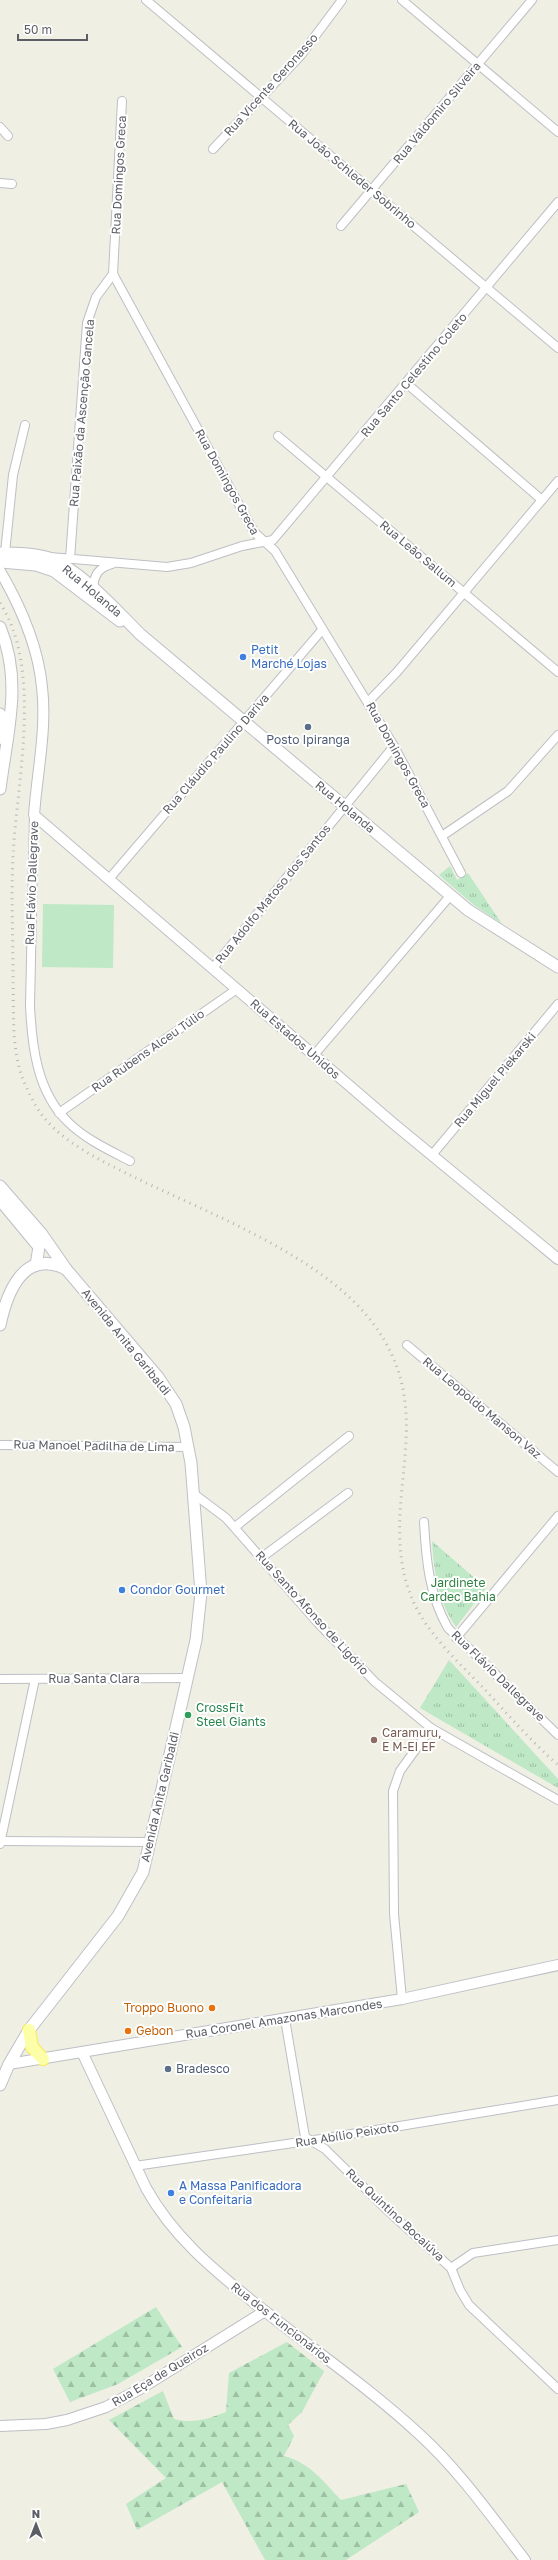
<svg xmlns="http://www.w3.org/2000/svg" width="558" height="2560" viewBox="0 0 558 2560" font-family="'Golos Text',sans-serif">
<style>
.forest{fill:url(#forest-firs)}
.park{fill:url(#park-tufts)}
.pitch{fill:#bee8c6}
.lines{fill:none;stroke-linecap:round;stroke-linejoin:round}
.minor-casing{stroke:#bdbfc5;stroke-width:10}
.tertiary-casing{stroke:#bdbfc5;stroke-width:12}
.secondary-casing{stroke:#bec0c7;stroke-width:13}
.primary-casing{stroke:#f9ea52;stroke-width:14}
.minor{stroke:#fff;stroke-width:8}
.tertiary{stroke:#fff;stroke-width:10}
.secondary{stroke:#fff;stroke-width:11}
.primary{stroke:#fdffa8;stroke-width:12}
.rail{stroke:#b7b7b8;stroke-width:3;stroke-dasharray:1 5;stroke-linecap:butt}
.shop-dot{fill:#3f7fe0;stroke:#fff;stroke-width:1.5}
.service-dot{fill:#5c6f8a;stroke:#fff;stroke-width:1.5}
.leisure-dot{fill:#2e9e5b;stroke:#fff;stroke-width:1.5}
.education-dot{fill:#8d6e63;stroke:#fff;stroke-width:1.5}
.food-dot{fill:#e8710a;stroke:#fff;stroke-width:1.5}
.labels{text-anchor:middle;stroke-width:4;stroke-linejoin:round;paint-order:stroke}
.street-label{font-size:12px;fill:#5b5e65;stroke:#fff}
.shop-label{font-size:12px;fill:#366cbe;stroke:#fff;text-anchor:start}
.service-label{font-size:12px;fill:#4e5e75;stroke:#fff}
.park-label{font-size:12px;fill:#2f8142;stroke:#fff}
.leisure-label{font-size:12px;fill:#27864d;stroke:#fff;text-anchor:start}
.education-label{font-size:12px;fill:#785e54;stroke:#fff;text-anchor:start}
.food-label{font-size:12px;fill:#c56008;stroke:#fff;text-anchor:end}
</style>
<defs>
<pattern id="forest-firs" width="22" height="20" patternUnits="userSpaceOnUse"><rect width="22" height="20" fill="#bee8c6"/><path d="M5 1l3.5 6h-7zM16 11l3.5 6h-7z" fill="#9dbfa4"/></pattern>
<pattern id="park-tufts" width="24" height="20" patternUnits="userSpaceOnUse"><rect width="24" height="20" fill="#bee8c6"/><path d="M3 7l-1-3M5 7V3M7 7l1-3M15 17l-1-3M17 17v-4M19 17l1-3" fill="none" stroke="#9dbfa4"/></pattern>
</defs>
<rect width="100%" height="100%" fill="#efefe3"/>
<g class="forest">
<path d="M156,2307l26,40 -64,37 -48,18 -17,-33z"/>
<path d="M287,2342l37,29 -22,41 -14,13 6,11 -10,20c25,6 40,26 57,44l65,-16 13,28 -73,48h-81l-43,-78 -85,48 -11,-26 40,-26 -57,-58 54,-29 11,28c19,5 34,0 52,-7l3,-39z"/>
</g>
<g class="park">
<path d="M450,866l7,14 11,-7 34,51 -28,-19 -35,-30z"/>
<path d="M432,1541l54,47 -30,39c-18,-26 -22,-55 -24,-86z"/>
<path d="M449,1660l109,119v9l-138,-80z"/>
</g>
<path class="pitch" d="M43,904l71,1 -1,63 -71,-1z"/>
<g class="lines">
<g class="minor-casing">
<g id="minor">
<path d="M146,0l412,348"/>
<path d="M402,0l156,132"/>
<path d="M122,101l-9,173 141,258 21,19 119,195 67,127"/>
<path d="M0,127l8,9"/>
<path d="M213,149l88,-94 41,-55"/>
<path d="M0,183l12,1"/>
<path d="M341,226l191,-226"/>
<path d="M406,383l136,117"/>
<path d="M278,436l280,236"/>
<path d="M5,553l8,-78 12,-50"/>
<path d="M50,557l117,10 24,-4 51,-17 31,-6 285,-338"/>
<path d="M70,559l17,-236 9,-26 17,-23"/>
<path d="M93,589c1,-14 5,-21 19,-25"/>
<path d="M368,702l29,-30 161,-191"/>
<path d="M34,815l-4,191c2,41 7,86 38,116 17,17 41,28 62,39"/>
<path d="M442,836l66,-45 50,-56"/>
<path d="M109,879l213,-249"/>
<path d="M213,968l181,-222"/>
<path d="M314,1055l136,-159"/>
<path d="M59,1113l178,-124"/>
<path d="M432,1155l126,-151"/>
<path d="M407,1345l151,127"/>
<path d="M0,1445l189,2"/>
<path d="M194,1494l32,24 92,105 57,59 56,46 127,72"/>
<path d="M424,1522c2,37 5,73 24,106l110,107"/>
<path d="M235,1527l114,-91"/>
<path d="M261,1558l87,-65"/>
<path d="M456,1638l102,-122"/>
<path d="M0,1679l187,-1"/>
<path d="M0,1841l151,1"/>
<path d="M0,1844l35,-165"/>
<path d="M402,1999l-8,-85 -1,-123 7,-20 31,-43"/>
<path d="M285,2019l20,118 20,12 61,60 65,59 9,22 9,15 89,84"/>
<path d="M135,2166l186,-27 237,-39"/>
<path d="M451,2268l22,-15 85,-13"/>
</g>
</g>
<g class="tertiary-casing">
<g id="tertiary">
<path d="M0,571c21,36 38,74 42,116 5,42 -5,86 -8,128l360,309 164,135"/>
<path d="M82,2052l64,136c27,49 68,82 111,117 54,43 111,82 161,128 41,37 73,83 107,127"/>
<path d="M9,2064l393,-65 156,-34"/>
<path d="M0,2426l46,-2 21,-4 39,-13 34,-18 125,-78"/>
</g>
</g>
<g class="secondary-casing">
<g id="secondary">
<path d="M0,553c16,0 34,0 49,5 33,13 66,51 91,76l328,276 90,57"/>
<path d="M0,562l36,3 18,6 66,50"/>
<path d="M0,627c23,55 7,106 0,162"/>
<path d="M0,714l3,25"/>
<path d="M0,1186l41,47 25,36 92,108 18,27 8,23 7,36 10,130 -5,47 -53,232 -25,44 -89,114 -20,34 -9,21"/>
<path d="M0,1200l39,47 -3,18"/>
<path d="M0,1325c7,-33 24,-77 66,-56"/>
</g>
</g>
<g class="primary-casing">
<path id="primary" d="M29,2030l3,17 11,12"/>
</g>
<use href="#minor" class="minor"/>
<use href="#tertiary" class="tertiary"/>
<use href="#secondary" class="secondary"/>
<use href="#primary" class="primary"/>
<path class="rail" d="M0,603c43,66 17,177 13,253 -2,40 0,81 0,121 1,33 -2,68 9,100 5,12 12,28 20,38 22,29 62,47 94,63 74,36 186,78 236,144 69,90 8,172 35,263 13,44 51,76 81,108 23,25 45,50 70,72"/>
</g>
<g class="shop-dot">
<circle cx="243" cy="657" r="4"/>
<circle cx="122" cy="1590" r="4"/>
<circle cx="171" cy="2193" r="4"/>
</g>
<g class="service-dot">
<circle cx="308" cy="727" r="4"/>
<circle cx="168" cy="2069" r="4"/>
</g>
<circle class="leisure-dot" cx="188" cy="1715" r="4"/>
<circle class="education-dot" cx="374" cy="1740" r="4"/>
<g class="food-dot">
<circle cx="212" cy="2008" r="4"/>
<circle cx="128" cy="2031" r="4"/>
</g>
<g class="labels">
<g class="street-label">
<text transform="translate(271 85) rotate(-48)" y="4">Rua Vicente Geronasso</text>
<text transform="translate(437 113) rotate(-50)" y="4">Rua Valdomiro Silveira</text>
<text transform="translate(352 174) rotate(40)" y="4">Rua João Schleder Sobrinho</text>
<text transform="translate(119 175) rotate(-87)" y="4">Rua Domingos Greca</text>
<text transform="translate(414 375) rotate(-50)" y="4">Rua Santo Celestino Coleto</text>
<text transform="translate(82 413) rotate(-85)" y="4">Rua Paixão da Ascenção Cancela</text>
<text transform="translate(227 482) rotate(61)" y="4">Rua Domingos Greca</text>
<text transform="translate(418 554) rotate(40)" y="4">Rua Leão Sallum</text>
<text transform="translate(92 591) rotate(40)" y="4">Rua Holanda</text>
<text transform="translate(216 754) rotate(-49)" y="4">Rua Cláudio Paulino Dariva</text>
<text transform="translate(398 755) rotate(61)" y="4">Rua Domingos Greca</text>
<text transform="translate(345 807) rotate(40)" y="4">Rua Holanda</text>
<text transform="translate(32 883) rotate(-88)" y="4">Rua Flávio Dallegrave</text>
<text transform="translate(273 894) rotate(-51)" y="4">Rua Adolfo Matoso dos Santos</text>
<text transform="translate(295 1039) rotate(41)" y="4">Rua Estados Unidos</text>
<text transform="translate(148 1051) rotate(-35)" y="4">Rua Rubens Alceu Túlio</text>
<text transform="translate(495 1080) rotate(-50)" y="4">Rua Miguel Piekarski</text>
<text transform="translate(126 1342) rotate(51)" y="4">Avenida Anita Garibaldi</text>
<text transform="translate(482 1408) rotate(40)" y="4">Rua Leopoldo Manson Vaz</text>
<text transform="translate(94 1446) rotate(1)" y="4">Rua Manoel Padilha de Lima</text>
<text transform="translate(312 1613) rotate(48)" y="4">Rua Santo Afonso de Ligório</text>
<text transform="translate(498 1676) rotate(44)" y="4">Rua Flávio Dallegrave</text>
<text x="94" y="1683">Rua Santa Clara</text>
<text transform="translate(160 1797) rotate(-77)" y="4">Avenida Anita Garibaldi</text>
<text transform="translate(284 2019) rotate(-9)" y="4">Rua Coronel Amazonas Marcondes</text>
<text transform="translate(347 2135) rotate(-9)" y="4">Rua Abílio Peixoto</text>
<text transform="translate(395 2215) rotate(43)" y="4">Rua Quintino Bocaiúva</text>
<text transform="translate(281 2323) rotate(38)" y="4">Rua dos Funcionários</text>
<text transform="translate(160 2375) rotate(-31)" y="4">Rua Eça de Queiroz</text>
</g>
<g class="shop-label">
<text x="251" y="654">Petit<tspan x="251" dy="14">Marché Lojas</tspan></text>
<text x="130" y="1594">Condor Gourmet</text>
<text x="179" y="2190">A Massa Panificadora<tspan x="179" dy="14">e Confeitaria</tspan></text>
</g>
<g class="service-label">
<text x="308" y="744">Posto Ipiranga</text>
<text x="176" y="2073" text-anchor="start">Bradesco</text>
</g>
<g class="park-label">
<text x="458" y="1587">Jardinete<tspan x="458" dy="14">Cardec Bahia</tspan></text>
</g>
<g class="leisure-label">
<text x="196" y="1712">CrossFit<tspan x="196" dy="14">Steel Giants</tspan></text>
</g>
<g class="education-label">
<text x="382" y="1737">Caramuru,<tspan x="382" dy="14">E M-EI EF</tspan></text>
</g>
<g class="food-label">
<text x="204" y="2012">Troppo Buono</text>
<text x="136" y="2035" text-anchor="start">Gebon</text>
</g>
</g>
<g transform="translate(36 2524)" stroke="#ffffff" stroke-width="3" paint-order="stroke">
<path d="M0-3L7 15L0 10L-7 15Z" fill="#5b5e65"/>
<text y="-6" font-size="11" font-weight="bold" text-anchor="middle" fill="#5b5e65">N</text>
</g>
<path d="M18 34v6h69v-6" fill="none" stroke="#5b5e65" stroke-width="2"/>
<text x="24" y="34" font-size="12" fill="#5b5e65" stroke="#ffffff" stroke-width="3" paint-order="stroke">50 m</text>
</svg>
